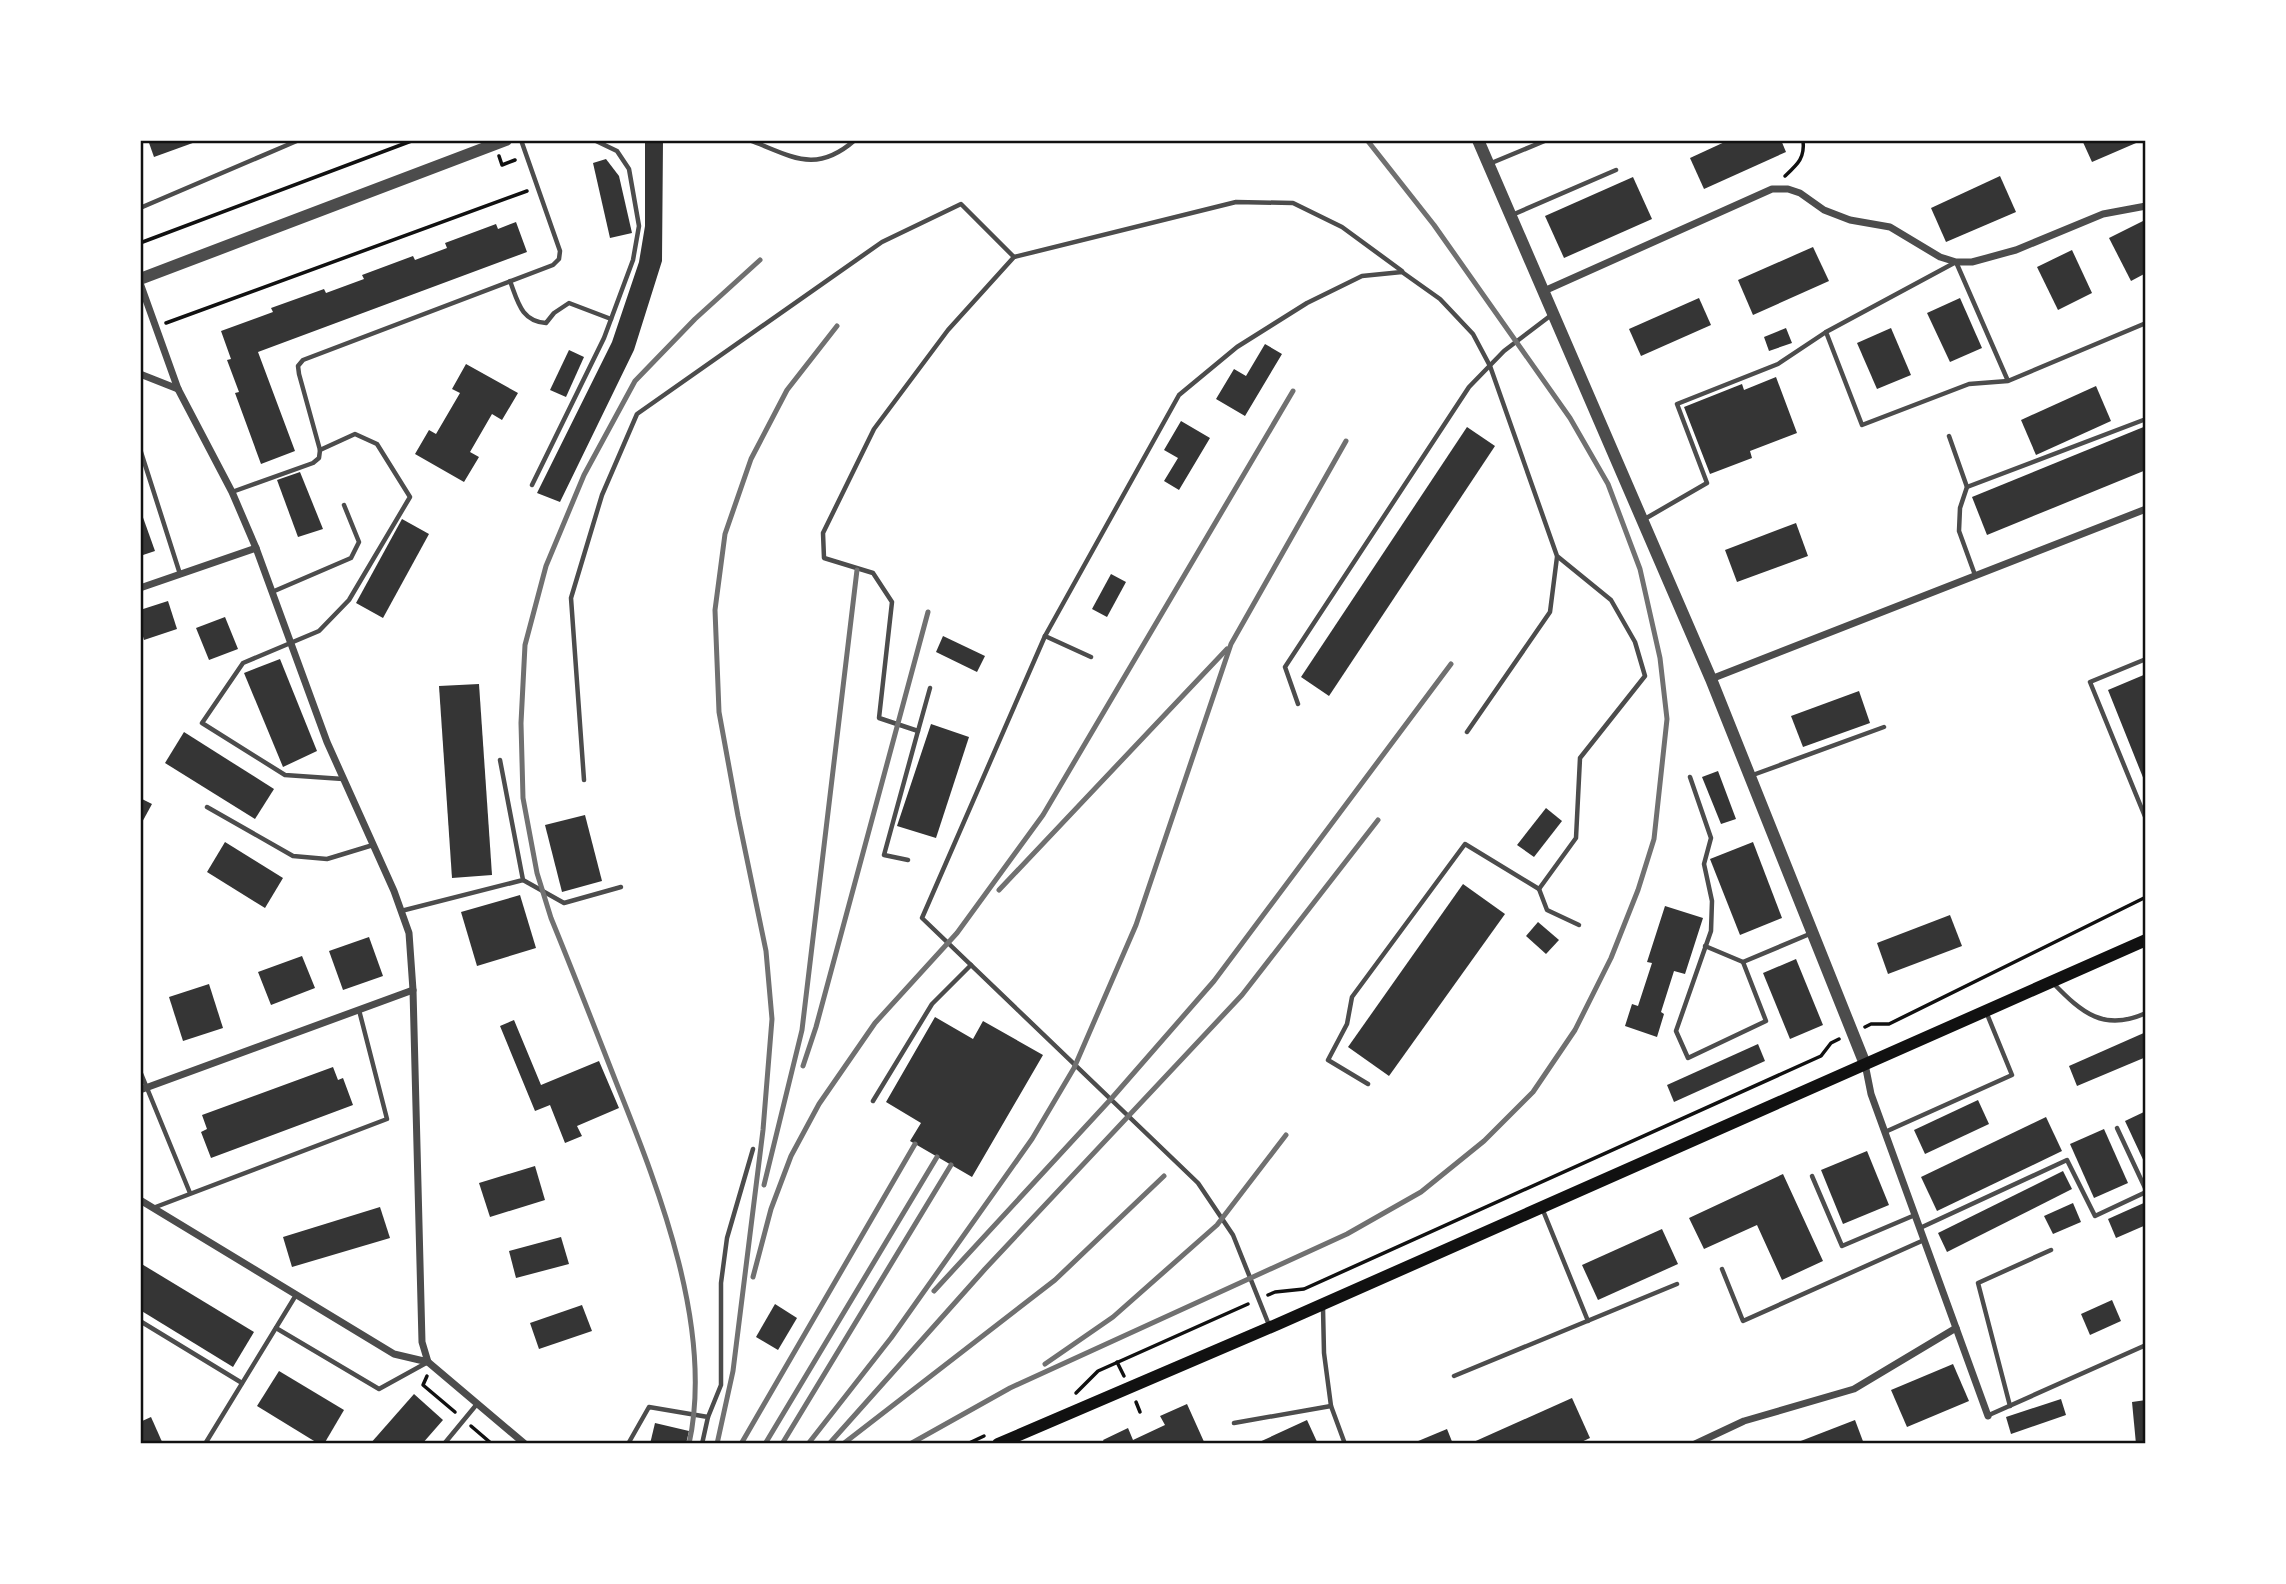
<svg xmlns="http://www.w3.org/2000/svg" width="2286" height="1584" viewBox="0 0 2286 1584" font-family="Helvetica,sans-serif">
<style>
.building{fill:#353535}
.lines{fill:none;stroke-linecap:round;stroke-linejoin:round}
.path{stroke:#111;stroke-width:3.5}
.service{stroke:#4c4c4c;stroke-width:4.5}
.minor{stroke:#4c4c4c;stroke-width:7}
.tertiary{stroke:#4c4c4c;stroke-width:12}
.secondary{stroke:#111;stroke-width:12}
.rail{stroke:#707070;stroke-width:5}
.neatline{fill:none;stroke:#111;stroke-width:2.5}
</style>
<rect width="100%" height="100%" fill="#fff"/>
<g class="building">
<path d="M148,140h53l-47,17z"/>
<path d="M645,140h18l-1,121 -28,89 -74,152 -23,-9 75,-151 27,-80 6,-36z"/>
<path d="M1729,140h52l5,12 -82,37 -14,-31z"/>
<path d="M2082,140h61l-51,22z"/>
<path d="M606,159l13,17 13,57 -22,5 -17,-75z"/>
<path d="M2000,176l16,36 -70,30 -15,-34z"/>
<path d="M1633,177l19,42 -88,39 -19,-42z"/>
<path d="M2143,221l3,7v45l-15,8 -22,-43z"/>
<path d="M516,222l11,30 -269,100 37,99 -34,13 -26,-71 4,-1 -12,-32 4,-1 -10,-28 52,-19 -2,-4 53,-19 2,4 38,-14 -2,-4 51,-19 2,4 32,-12 -2,-5 51,-19 2,5z"/>
<path d="M1813,247l16,34 -76,34 -15,-35z"/>
<path d="M2072,250l20,43 -34,17 -21,-43z"/>
<path d="M1699,298l12,27 -70,31 -12,-27z"/>
<path d="M1960,298l22,50 -32,14 -23,-49z"/>
<path d="M1786,328l6,15 -23,8 -5,-14z"/>
<path d="M1891,328l20,47 -34,14 -20,-46z"/>
<path d="M1265,344l17,10 -37,62 -29,-17 18,-30 12,7z"/>
<path d="M569,350l15,7 -18,40 -16,-7z"/>
<path d="M466,364l52,29 -16,27 -10,-6 -22,38 9,5 -15,25 -49,-28 14,-24 7,4 24,-41 -8,-4z"/>
<path d="M1776,377l21,56 -47,18 2,7 -42,16 -26,-67 58,-23 2,6z"/>
<path d="M2096,386l15,35 -75,34 -15,-35z"/>
<path d="M1181,421l29,17 -31,52 -15,-9 14,-23 -14,-8z"/>
<path d="M2146,426v44l-159,65 -15,-38z"/>
<path d="M1467,427l28,19 -166,250 -28,-19z"/>
<path d="M300,472l23,57 -25,8 -21,-57z"/>
<path d="M140,509l15,42 -15,5z"/>
<path d="M402,519l27,15 -46,84 -27,-15z"/>
<path d="M1796,523l12,33 -71,26 -12,-32z"/>
<path d="M1111,574l15,8 -19,35 -15,-8z"/>
<path d="M168,601l9,28 -33,11 -4,-14v-16z"/>
<path d="M225,617l13,32 -29,11 -13,-32z"/>
<path d="M943,636l42,20 -8,16 -41,-20z"/>
<path d="M280,659l37,92 -34,16 -39,-94z"/>
<path d="M2146,674v111l-38,-95z"/>
<path d="M479,684l13,191 -40,3 -13,-192z"/>
<path d="M1859,691l11,32 -67,24 -12,-31z"/>
<path d="M931,724l38,13 -33,101 -39,-12z"/>
<path d="M184,732l90,57 -19,30 -90,-56z"/>
<path d="M1718,771l18,48 -15,5 -19,-47z"/>
<path d="M140,798l12,6 -12,22z"/>
<path d="M1546,808l16,13 -28,36 -17,-12z"/>
<path d="M585,815l17,66 -40,11 -17,-67z"/>
<path d="M225,842l58,36 -18,30 -58,-36z"/>
<path d="M1753,842l29,76 -42,17 -30,-76z"/>
<path d="M1463,884l42,30 -116,162 -41,-29z"/>
<path d="M520,895l16,53 -59,18 -16,-54z"/>
<path d="M1665,906l38,12 -18,56 -11,-3 -13,41 3,2 -7,23 -32,-11 7,-22 6,2 14,-43 -5,-1z"/>
<path d="M1950,915l12,31 -74,28 -11,-31z"/>
<path d="M1538,922l21,18 -13,14 -20,-18z"/>
<path d="M369,937l14,39 -40,14 -14,-39z"/>
<path d="M302,956l13,32 -44,17 -13,-33z"/>
<path d="M1796,959l27,66 -33,14 -27,-66z"/>
<path d="M209,984l14,44 -40,13 -14,-44z"/>
<path d="M935,1017l38,22 10,-18 60,34 -71,122 -62,-36 11,-18 -35,-21z"/>
<path d="M514,1020l27,65 58,-24 20,47 -42,18 5,10 -17,7 -15,-38 -15,6 -35,-85z"/>
<path d="M2146,1032v25l-69,29 -8,-20z"/>
<path d="M1758,1044l7,17 -91,41 -7,-17z"/>
<path d="M333,1067l5,13 5,-2 10,27 -142,53 -10,-26 6,-3 -5,-14z"/>
<path d="M1978,1100l11,24 -64,30 -11,-24z"/>
<path d="M2146,1111v55l-21,-45z"/>
<path d="M2046,1117l16,34 -125,60 -16,-34z"/>
<path d="M2104,1129l24,54 -34,15 -24,-54z"/>
<path d="M1867,1151l22,54 -46,19 -22,-54z"/>
<path d="M535,1166l10,34 -55,17 -11,-34z"/>
<path d="M2063,1171l9,18 -125,63 -9,-19z"/>
<path d="M1783,1174l40,87 -41,19 -25,-55 -53,24 -15,-31z"/>
<path d="M2146,1202v23l-30,13 -8,-19z"/>
<path d="M2073,1203l8,19 -28,12 -9,-18z"/>
<path d="M380,1207l10,31 -98,29 -9,-30z"/>
<path d="M1662,1229l16,35 -80,36 -16,-35z"/>
<path d="M561,1237l8,27 -53,14 -7,-27z"/>
<path d="M140,1263l114,69 -21,35 -93,-57z"/>
<path d="M2112,1300l9,21 -31,14 -9,-21z"/>
<path d="M775,1304l22,14 -19,32 -22,-13z"/>
<path d="M582,1305l10,26 -53,18 -9,-26z"/>
<path d="M1953,1364l16,37 -62,26 -16,-37z"/>
<path d="M279,1371l65,39 -20,34h-5l-62,-38z"/>
<path d="M414,1394l29,26 -21,24h-52z"/>
<path d="M1572,1398l18,40 -13,6h-108z"/>
<path d="M2061,1399l5,16 -55,19 -5,-17z"/>
<path d="M2146,1400v44h-10l-4,-42z"/>
<path d="M1187,1404l18,40h-100l-2,-4 25,-12 5,12 32,-15 -5,-9z"/>
<path d="M151,1417l12,27h-23v-22z"/>
<path d="M1307,1420l11,24h-63z"/>
<path d="M1855,1420l9,24h-71z"/>
<path d="M655,1423l34,8 -3,13h-36z"/>
<path d="M1447,1429l6,15h-42z"/>
</g>
<g class="lines">
<g class="path">
<path d="M499,156l3,9 13,-5"/>
<path d="M1785,176c13,-12 20,-18 18,-36"/>
<path d="M140,243l274,-103"/>
<path d="M166,323l361,-132"/>
<path d="M1865,1027l6,-3h18l257,-127"/>
<path d="M1268,1295l7,-3 29,-3 517,-233 10,-13 8,-4"/>
<path d="M1117,1362l7,14"/>
<path d="M427,1376l-4,9 32,27"/>
<path d="M1076,1393l22,-22 150,-67"/>
<path d="M1136,1402l4,10"/>
<path d="M471,1426l21,18"/>
<path d="M967,1444l17,-8"/>
</g>
<g class="service">
<path d="M749,140c43,16 66,35 106,0"/>
<path d="M1489,164l58,-24"/>
<path d="M140,208l159,-68"/>
<path d="M1512,215l104,-45"/>
<path d="M510,281c8,21 11,40 36,42l8,-10 15,-10 42,16"/>
<path d="M2008,381l-39,3 -107,41 -36,-93 130,-70 52,119 138,-58"/>
<path d="M1949,436l18,51 -7,21 -1,23 16,44"/>
<path d="M140,449l40,125"/>
<path d="M320,450l35,-16 22,10 33,53 -61,103 -30,31 -76,32 -41,60 83,52 58,4"/>
<path d="M532,485l72,-147 29,-78 6,-34 -10,-57 -12,-18 -23,-11"/>
<path d="M1967,487l179,-68"/>
<path d="M232,492l81,-29 6,-5 1,-8 -21,-76 -1,-8 5,-6 250,-95 6,-6 1,-8 -39,-111"/>
<path d="M1643,520l64,-37 -30,-79 101,-40 48,-32"/>
<path d="M272,592l79,-34 8,-16 -15,-37"/>
<path d="M1045,636l-123,282 276,265 35,52 36,90"/>
<path d="M1091,657l-46,-21 134,-241 58,-48 70,-44 55,-27 40,-4 38,27 33,35 17,32 67,190 54,44 24,42 10,34 -65,82 -4,80 -37,51 -74,-45 -113,153 -5,27 -19,36 40,24"/>
<path d="M2146,659l-56,23 56,137"/>
<path d="M930,688l-12,43 -39,-13 13,-116 -19,-29 -49,-15 -1,-25 51,-104 74,-99 66,-73 222,-55 57,1 49,24 60,44"/>
<path d="M1298,704l-13,-37 184,-280 35,-36 46,-35"/>
<path d="M1467,732l83,-120 7,-55"/>
<path d="M1750,776l134,-49"/>
<path d="M1690,777l21,61 -7,26 8,37 -1,30 -35,100 12,27 78,-37 -23,-59 69,-29"/>
<path d="M584,780l-13,-182 31,-103 35,-81 245,-172 79,-38 53,53"/>
<path d="M207,807l86,49 34,3 46,-14"/>
<path d="M908,860l-24,-5 34,-124"/>
<path d="M523,880l41,23 57,-16"/>
<path d="M1539,889l8,21 32,15"/>
<path d="M401,911l122,-31 -23,-120"/>
<path d="M1705,946l38,16"/>
<path d="M2053,983c29,30 51,49 93,30"/>
<path d="M140,1071l50,122"/>
<path d="M873,1101l59,-97 39,-39"/>
<path d="M2117,1128l29,62"/>
<path d="M1885,1132l127,-57 -25,-61"/>
<path d="M1812,1176l30,70 73,-31"/>
<path d="M153,1208l234,-89 -28,-109"/>
<path d="M1542,1208l46,113"/>
<path d="M1920,1228l147,-68 28,56 51,-24"/>
<path d="M1722,1269l21,52 181,-81"/>
<path d="M1323,1308l1,45 7,53 14,38"/>
<path d="M140,1321l102,62"/>
<path d="M276,1328l103,61 49,-27"/>
<path d="M1454,1376l223,-92"/>
<path d="M2010,1406l-32,-123 73,-33"/>
<path d="M1989,1415l157,-70"/>
<path d="M708,1417l13,-32v-102l6,-45 26,-89"/>
<path d="M1234,1423l97,-17"/>
<path d="M205,1444l91,-149"/>
<path d="M444,1444l33,-40"/>
<path d="M628,1444l21,-37 59,10 -6,27"/>
</g>
<g class="minor">
<path d="M140,283l38,106 54,103 24,56 71,194 67,149 15,42 4,57 9,352 6,20 97,82"/>
<path d="M1544,291l228,-102h16l12,4 24,17 26,10 40,7 50,30 16,5h16l44,-12 87,-36 43,-8"/>
<path d="M140,374l38,15"/>
<path d="M140,588l116,-40"/>
<path d="M1711,679l435,-170"/>
<path d="M1865,1064l6,30 117,322"/>
<path d="M140,1090l273,-100"/>
<path d="M140,1200l254,154 34,8"/>
<path d="M1695,1444l49,-23 110,-32 102,-61"/>
</g>
<g class="tertiary">
<path d="M1478,140l233,539 154,385"/>
<path d="M140,279l366,-139"/>
</g>
<path class="secondary" d="M998,1444l280,-120 868,-384"/>
<g class="rail">
<path d="M999,890l228,-241"/>
<path d="M803,1066l13,-39 112,-415"/>
<path d="M764,1185l38,-155 55,-460"/>
<path d="M753,1277l18,-68 20,-53 28,-52 56,-81 82,-90 86,-118 250,-424"/>
<path d="M934,1291l177,-192 103,-118 237,-317"/>
<path d="M1045,1364l68,-47 104,-92 69,-90"/>
<path d="M689,1444c25,-114 -29,-252 -71,-357 -22,-56 -44,-113 -67,-169l-14,-45 -14,-75 -2,-75 4,-78 21,-79 38,-91 51,-94 60,-62 65,-59"/>
<path d="M717,1444l16,-73 30,-241 9,-111 -6,-68 -28,-135 -19,-104 -4,-102 10,-76 26,-75 36,-69 50,-64"/>
<path d="M741,1444l174,-300"/>
<path d="M765,1444l172,-287"/>
<path d="M782,1444l169,-279"/>
<path d="M808,1444l83,-106 141,-199 42,-71 62,-143 95,-281 115,-203"/>
<path d="M829,1444l156,-175 257,-274 136,-175"/>
<path d="M843,1444l212,-164 109,-104"/>
<path d="M910,1444l100,-56 337,-154 74,-42 63,-51 49,-49 42,-62 36,-72 27,-68 16,-51 13,-120 -7,-61 -20,-89 -32,-85 -38,-66 -136,-193 -67,-85"/>
</g>
</g>
<rect width="2286" height="1584" fill="none" stroke="#ffffff" stroke-width="284"/>
<rect x="142" y="142" width="2002" height="1300" class="neatline"/>
</svg>
